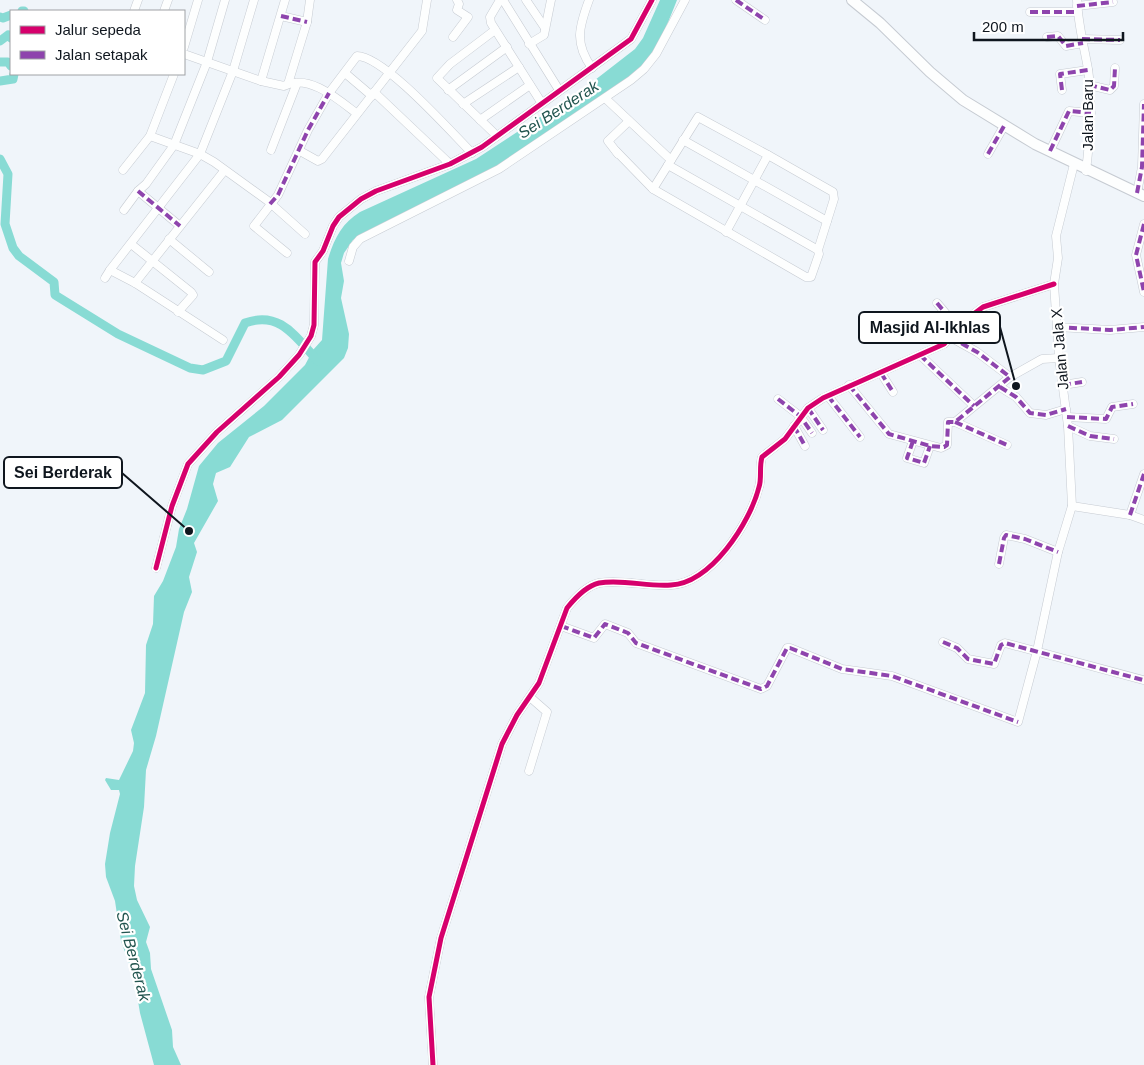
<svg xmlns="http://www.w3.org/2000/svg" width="1144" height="1065" viewBox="0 0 1144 1065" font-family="Arial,sans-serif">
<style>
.water{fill:#88dbd4}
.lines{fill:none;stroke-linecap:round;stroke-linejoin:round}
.river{stroke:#88dbd4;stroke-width:9}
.minor-casing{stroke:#c6cbd2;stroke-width:9}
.major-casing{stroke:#c6cbd2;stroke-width:12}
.minor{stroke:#fdfefe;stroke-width:8}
.major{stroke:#fdfefe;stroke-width:10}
.quiet{stroke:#8e44ad;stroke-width:4;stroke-dasharray:8 4;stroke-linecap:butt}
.cycleway-casing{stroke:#fff;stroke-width:8}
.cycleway{stroke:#d6006c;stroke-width:5}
.labels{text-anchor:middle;stroke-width:4.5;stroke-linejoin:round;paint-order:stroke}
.street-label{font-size:15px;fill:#0f161e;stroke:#fff}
.water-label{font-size:16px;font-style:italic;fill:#22554f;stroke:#fff}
.leader{fill:none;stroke:#0f161e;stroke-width:2}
.callout-dot{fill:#0f161e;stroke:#fff;stroke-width:2}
.callout{fill:#fff;stroke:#0f161e;stroke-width:2}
.callout-label{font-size:16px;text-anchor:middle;font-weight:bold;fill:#0f161e}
</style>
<rect width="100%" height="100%" fill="#f0f5fa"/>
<path class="water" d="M660,0h17c-11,28 -22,56 -45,76l-124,86 -155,78 -9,13 -3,10 3,18 -3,17 8,36 -1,14 -4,10 -62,62 -33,17 -19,30 -14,6 -3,11 5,17 -24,42 3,9 -8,25 3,15 -8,20 -28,124 -10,34 -2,37 -9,59 -1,20 3,14 13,27 -4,15 4,11 1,16 21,61 1,17 8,18h-27l-14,-52 -6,-36 -13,-36 -6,-40 -9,-24 -1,-13 5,-31 10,-39 -1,-4h-8l-6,-10 1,-2 13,2 14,-29 1,-8 -3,-13 14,-37 1,-48 7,-21 1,-28 9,-15 13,-34 3,-18 8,-20 12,-43 19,-23 46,-37 41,-41 8,-15 9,-10 6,-81c6,-20 14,-36 32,-47l116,-53 110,-72 49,-38 8,-11z"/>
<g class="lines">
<g class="river">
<path d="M22,11h2"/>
<path d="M0,17l3,1 8,-3"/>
<path d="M0,41l8,-6 3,3"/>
<path d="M0,62h8l3,4"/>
<path d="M0,81l13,-2 1,-5"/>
<path d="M0,159l8,15 -3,50 8,24 6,8 35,26 1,13 63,39 72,34 13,2 23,-9 19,-38c36,-13 51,15 73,38"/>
</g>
<g class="minor-casing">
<g id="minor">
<path d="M500,0l-10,17 1,6 50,79"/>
<path d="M503,0l56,90"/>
<path d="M526,0l19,28"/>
<path d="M589,0c-10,27 -15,43 3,68"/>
<path d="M736,0l29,20"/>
<path d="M1077,0c1,24 7,46 11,69 5,34 2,68 -2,102"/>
<path d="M1077,6l36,-4"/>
<path d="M134,11l4,-11"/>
<path d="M164,11l4,-11"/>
<path d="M1030,12h47"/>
<path d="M281,16l26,6"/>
<path d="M495,30l-45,34 -13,14 60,58"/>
<path d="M453,37l15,-20 -11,-7 2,-6 -2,-4"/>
<path d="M1047,37l11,-1 8,10 17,-3"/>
<path d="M1082,39l38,1"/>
<path d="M529,44l15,-9 7,-35"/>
<path d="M184,47l14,-47"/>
<path d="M184,54l77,27 23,5c24,-13 54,13 72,27"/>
<path d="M345,73l27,23"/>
<path d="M261,81l24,-81"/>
<path d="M288,84l19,-62 3,-22"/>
<path d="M1089,85l21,5 4,-4 1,-18"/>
<path d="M448,90l59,-43"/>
<path d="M1062,90l-2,-16 28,-4"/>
<path d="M374,92l76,72"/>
<path d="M605,98l66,62"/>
<path d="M463,104l56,-37"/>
<path d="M480,120l50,-35"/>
<path d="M150,136l50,18 14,8 54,39 37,33"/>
<path d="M683,140l144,81"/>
<path d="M271,150l26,-67"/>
<path d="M300,151l18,10 4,-2 100,-128 5,-31"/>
<path d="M616,151l37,38 153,88h5l8,-23 -1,-4 -150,-85"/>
<path d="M1050,151l19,-40 22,2"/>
<path d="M618,154l-10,-13 21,-20"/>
<path d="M988,154l16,-28"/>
<path d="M768,155l65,37 1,7 -16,51"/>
<path d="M123,170l27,-34 24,-62"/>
<path d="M653,189l45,-72 70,38 -42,77"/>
<path d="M138,191l42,35"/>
<path d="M1137,193l5,-26 2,-63"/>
<path d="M124,210l14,-19 8,-7 28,-39 33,-83 18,-62"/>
<path d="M1144,224l-8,31 8,37"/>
<path d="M169,239l40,33"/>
<path d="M131,244l60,48 2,3 -15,17"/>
<path d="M287,253l-33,-27 24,-31 30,-65 21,-37 28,-37c27,0 94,76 115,97"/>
<path d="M349,261l4,-14 7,-8 139,-70 132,-89 13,-11 12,-15 29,-54"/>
<path d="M105,278l5,-8"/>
<path d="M135,283l89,-112"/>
<path d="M937,303l21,25"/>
<path d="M1057,327l53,3 34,-3"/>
<path d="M950,337l27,15 33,25"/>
<path d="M223,340l-88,-57 -25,-13 90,-116 33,-83 21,-71"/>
<path d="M920,355l54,51"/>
<path d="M881,373l12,19"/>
<path d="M849,385l40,49 52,14 6,-3 1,-23h7l55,-45 32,-18 17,-1"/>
<path d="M1063,385l19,-3"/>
<path d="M1000,387l16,10 14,16 16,2 20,-6"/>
<path d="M828,396l32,41"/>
<path d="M778,399l22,17 12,17"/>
<path d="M808,408l15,22"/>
<path d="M1067,417l39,2 6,-12 21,-3"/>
<path d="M955,422l52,23"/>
<path d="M794,426l11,20"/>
<path d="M1068,426l22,10 24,3"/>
<path d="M913,441l-6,17 17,5 6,-17"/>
<path d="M1072,506l58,9 14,5"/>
<path d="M1130,515l14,-41"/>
<path d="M999,564l5,-26 2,-3 19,4 33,13"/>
<path d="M156,568l16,-62 16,-42 29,-32 62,-55 20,-22 12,-19 3,-11 1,-63 8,-11 10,-25 6,-9 22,-18 15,-8 74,-27 32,-17 149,-108 21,-39"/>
<path d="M561,626l33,12 11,-14 23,9 8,10 125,46 6,-3 20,-38h3l52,21 50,7 126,46 19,-71 21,-99 14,-46 -4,-80 -9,-68 -5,-74 4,-26 -2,-22 18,-72"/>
<path d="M943,642l14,6 11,11 26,5 7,-19 4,-2 138,37"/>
<path d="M529,771l18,-59 -16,-14"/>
<path d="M433,1065l-4,-68 12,-59 61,-194 15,-29 22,-32 28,-75c8,-10 19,-22 32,-25 24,-4 49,4 72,2 40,-2 79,-62 88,-98 3,-9 0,-20 3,-30l23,-18 23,-31 15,-10 121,-54 19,-22 20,-15 71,-23"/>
</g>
</g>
<g class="major-casing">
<path id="major" d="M852,0l28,23 50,49 33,28 72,44 109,52"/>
</g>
<use href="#minor" class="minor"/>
<use href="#major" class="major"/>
<g class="quiet">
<path d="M736,0l29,20"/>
<path d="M1077,6l36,-4"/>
<path d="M1030,12h47"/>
<path d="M281,16l26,6"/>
<path d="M1047,37l11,-1 8,10 17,-3"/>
<path d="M1082,39l38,1"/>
<path d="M1089,85l21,5 4,-4 1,-18"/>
<path d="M1062,90l-2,-16 28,-4"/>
<path d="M1050,151l19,-40 22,2"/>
<path d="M988,154l16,-28"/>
<path d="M138,191l42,35"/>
<path d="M1137,193l5,-26 2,-63"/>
<path d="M270,204l8,-9 30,-65 21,-37"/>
<path d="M1144,224l-8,31 8,37"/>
<path d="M937,303l21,25"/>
<path d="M1057,327l53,3 34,-3"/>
<path d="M920,355l54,51"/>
<path d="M881,373l12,19"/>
<path d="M849,385l40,49 41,12 14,1 3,-2 1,-23h7l55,-45 -33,-25 -27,-15"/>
<path d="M1063,385l19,-3"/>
<path d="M1000,387l16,10 14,16 16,2 20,-6"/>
<path d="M828,396l32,41"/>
<path d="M778,399l22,17 12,17"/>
<path d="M808,408l15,22"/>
<path d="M1067,417l39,2 6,-12 21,-3"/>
<path d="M955,422l52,23"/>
<path d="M794,426l11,20"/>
<path d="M1068,426l22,10 24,3"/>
<path d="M913,441l-6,17 17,5 6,-17"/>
<path d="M1130,515l14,-41"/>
<path d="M999,564l5,-26 2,-3 19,4 33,13"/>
<path d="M561,626l33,12 11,-14 23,9 8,10 125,46 6,-3 20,-38h3l52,21 50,7 126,46"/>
<path d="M943,642l14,6 11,11 26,5 7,-19 4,-2 138,37"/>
</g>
<g class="cycleway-casing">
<g id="cycleway">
<path d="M156,568l16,-62 16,-42 29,-32 62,-55 20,-22 12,-19 3,-11 1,-63 8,-11 10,-25 6,-9 22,-18 15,-8 74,-27 32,-17 149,-108 21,-39"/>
<path d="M433,1065l-4,-68 12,-59 61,-194 15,-29 22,-32 28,-75c8,-10 19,-22 32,-25 24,-4 49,4 72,2 40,-2 79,-62 88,-98 3,-9 0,-20 3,-30l23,-18 23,-31 15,-10 121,-54 19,-22 20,-15 71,-23"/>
</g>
</g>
<use href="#cycleway" class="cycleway"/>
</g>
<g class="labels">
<g class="street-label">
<text transform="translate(1088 115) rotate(-90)" y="5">Jalan Baru</text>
<text transform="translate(1060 349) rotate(-95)" y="5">Jalan Jala X</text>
</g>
<g class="water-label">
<text transform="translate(558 109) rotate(-33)" y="6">Sei Berderak</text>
<text transform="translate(134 956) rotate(75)" y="6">Sei Berderak</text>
</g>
</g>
<path class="leader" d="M1016 386L1000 327M189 531L122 473"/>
<g class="callout-dot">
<circle cx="1016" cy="386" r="5"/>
<circle cx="189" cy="531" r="5"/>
</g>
<g class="callout">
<rect x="859" y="312" width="141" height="31" rx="5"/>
<rect x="4" y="457" width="118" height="31" rx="5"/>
</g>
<g class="callout-label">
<text x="930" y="333">Masjid Al-Ikhlas</text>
<text x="63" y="478">Sei Berderak</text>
</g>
<rect x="10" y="10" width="175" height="65" fill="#ffffff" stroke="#9fa2a5"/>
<rect x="20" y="26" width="25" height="8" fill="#d6006c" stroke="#9fa2a5"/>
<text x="55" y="35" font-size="15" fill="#0f161e">Jalur sepeda</text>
<rect x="20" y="51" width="25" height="8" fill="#8e44ad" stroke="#9fa2a5"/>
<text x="55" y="60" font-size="15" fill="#0f161e">Jalan setapak</text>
<path d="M974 32v8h149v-8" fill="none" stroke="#0f161e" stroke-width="2.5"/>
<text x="982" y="32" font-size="15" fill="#0f161e" stroke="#ffffff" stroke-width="4" paint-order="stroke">200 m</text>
</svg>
